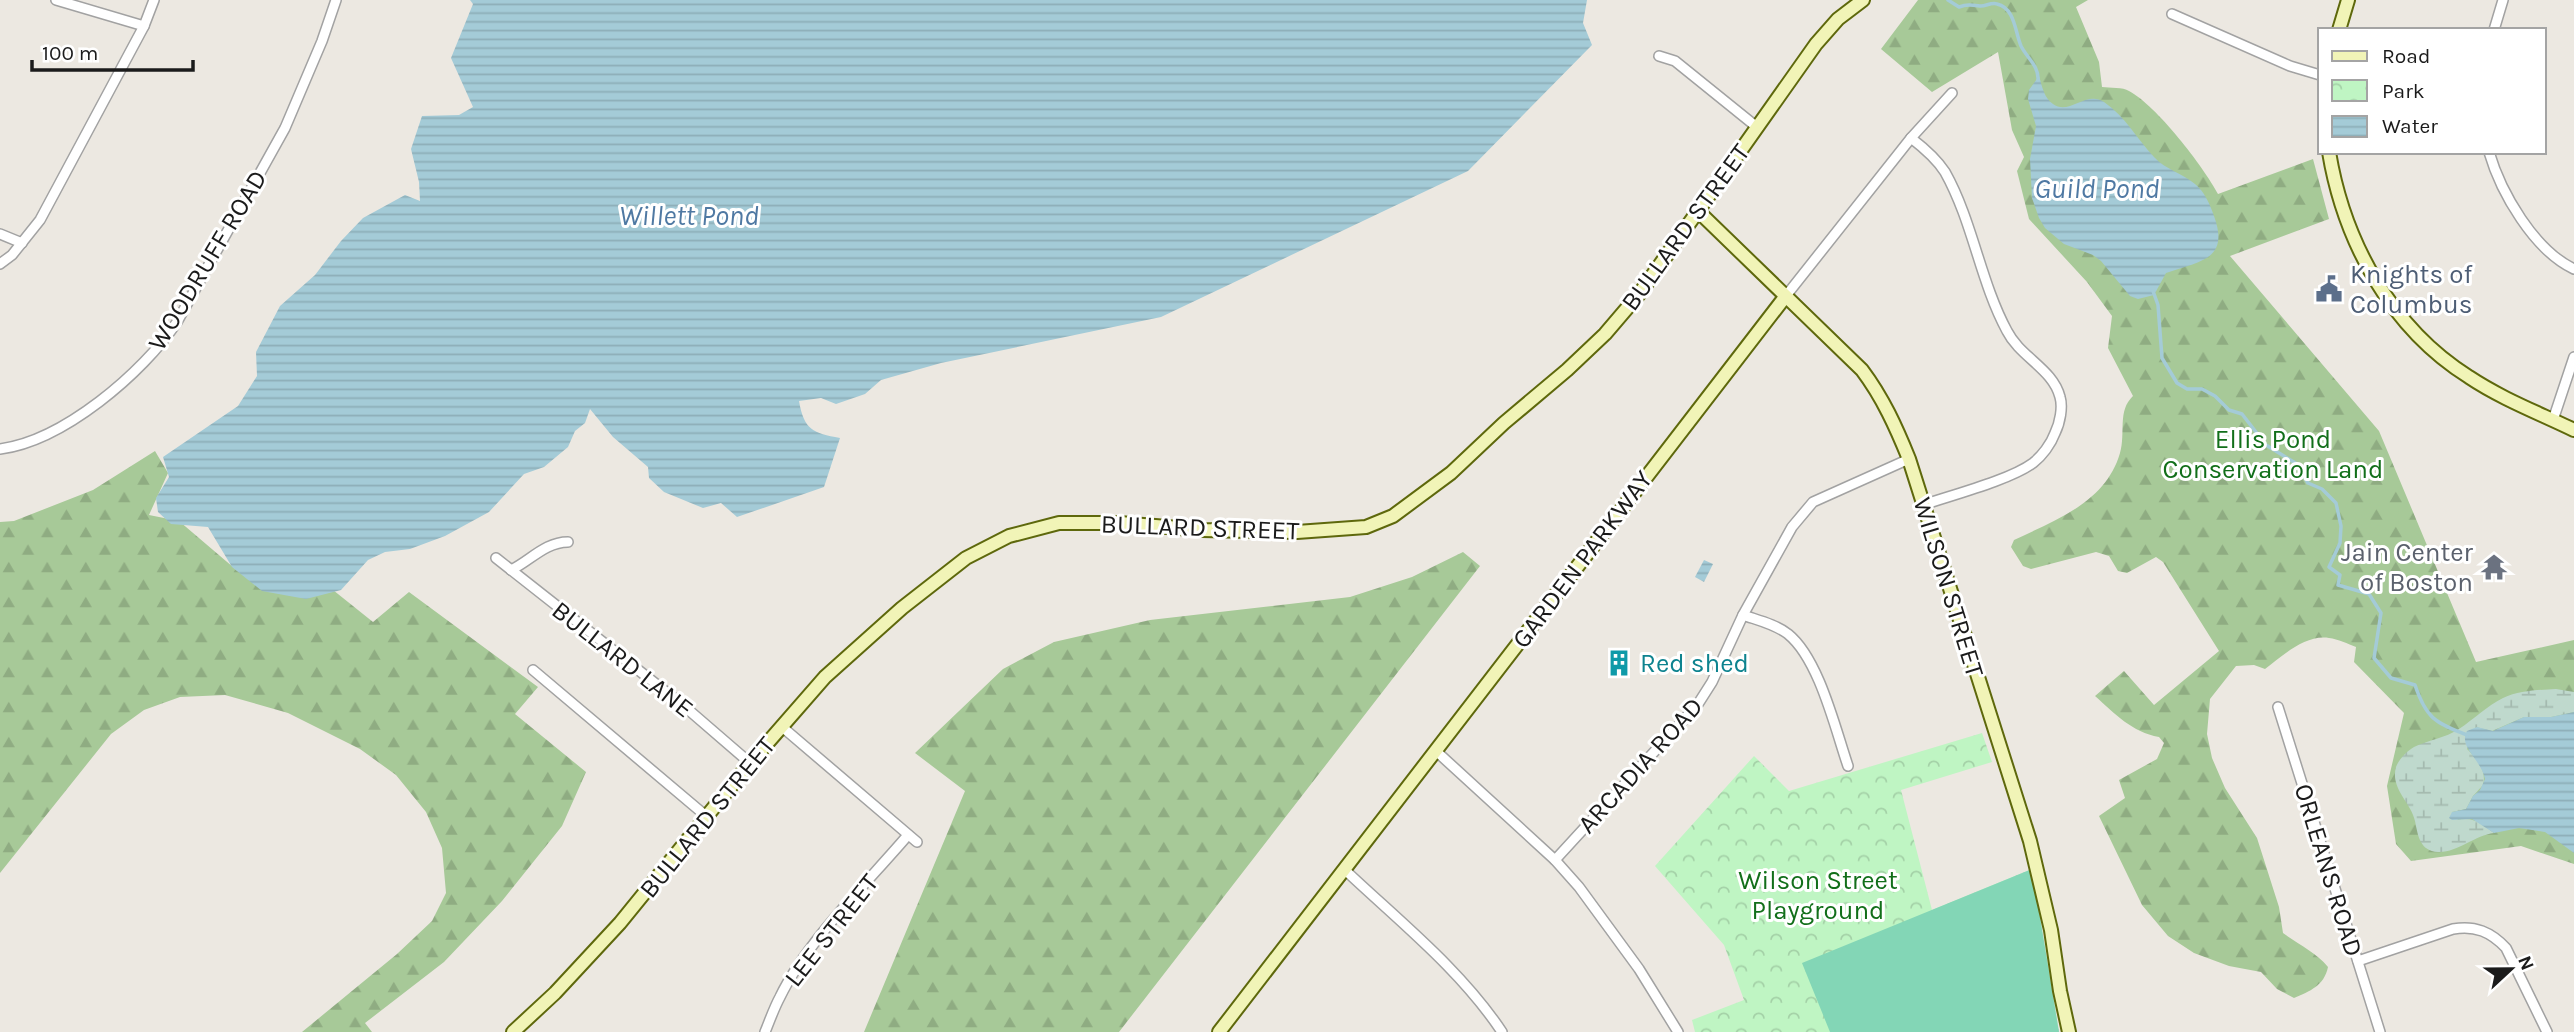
<svg xmlns="http://www.w3.org/2000/svg" width="2574" height="1032" viewBox="0 0 2574 1032" font-family="Karla,sans-serif">
<style>
.forest{fill:url(#forest-firs)}
.wetland{fill:url(#wetland-marsh)}
.park{fill:url(#park-crowns)}
.pitch{fill:#83d6b6}
.water{fill:url(#water-rules)}
.lines{fill:none;stroke-linecap:round;stroke-linejoin:round}
.stream{stroke:#a4cbd7;stroke-width:3.5}
.street-casing{stroke:#a2a2a2;stroke-width:12}
.secondary-casing{stroke:#5e680c;stroke-width:16}
.street{stroke:#fff;stroke-width:9}
.secondary{stroke:#f1f4b7;stroke-width:12}
.labels{text-anchor:middle;stroke-width:6;stroke-linejoin:round;paint-order:stroke}
.street-label{font-size:26px;fill:#1b1b1b;stroke:#fff}
.service-label{font-size:26px;fill:#4e5e75;stroke:#fff;text-anchor:start}
.park-label{font-size:26px;fill:#126f1a;stroke:#fff}
.worship-label{font-size:26px;fill:#5b616d;stroke:#fff;text-anchor:end}
.culture-label{font-size:26px;fill:#0d838f;stroke:#fff;text-anchor:start}
.water-label{font-size:28px;font-style:italic;fill:#4f79a3;stroke:#fff}
</style>
<defs>
<pattern id="forest-firs" width="22" height="20" patternUnits="userSpaceOnUse" patternTransform="scale(1.75)"><rect width="22" height="20" fill="#a7c998"/><path d="M5 1l3.5 6h-7zM16 11l3.5 6h-7z" fill="#8fac82"/></pattern>
<pattern id="wetland-marsh" width="20" height="14" patternUnits="userSpaceOnUse" patternTransform="scale(1.75)"><rect width="20" height="14" fill="#bfd9cd"/><path d="M1 5h8M5 5V1M11 12h8M15 12V8" fill="none" stroke="#a4baaf"/></pattern>
<pattern id="park-crowns" width="20" height="18" patternUnits="userSpaceOnUse" patternTransform="scale(1.75)"><rect width="20" height="18" fill="#bff5c3"/><path d="M2 6a3 3 0 1 1 6 0M12 15a3 3 0 1 1 6 0" fill="none" stroke="#a4d1a7"/></pattern>
<pattern id="water-rules" width="6" height="5" patternUnits="userSpaceOnUse" patternTransform="scale(1.75)"><rect width="6" height="5" fill="#a4cbd7"/><path d="M0 2.5h6" fill="none" stroke="#8daeb8"/></pattern>
</defs>
<rect width="100%" height="100%" fill="#ece8e1"/>
<g class="forest">
<path d="M1918,0h170l-12,7 23,55 3,25c8,1 21,0 27,4 27,14 75,76 89,103l95,-35 16,60 -99,37 149,175 97,231 98,-22v224l-53,-18 -110,15 -15,-17 -9,-58 17,-73 -50,-51 2,-15c-8,-3 -18,-8 -27,-9 -23,-4 -47,18 -64,31l-11,-4 -18,1 -26,33 -3,35 5,24 13,30 32,50 22,69 4,26c16,12 33,19 45,34 -4,19 -18,24 -34,31l-17,-9 -16,-17 -32,-6 -35,-13 -26,-17 -26,-31 -43,-89 26,-18 -6,-18 38,-21 7,-16 -5,-6c-27,-5 -44,-23 -64,-41l29,-25 30,34 65,-54 -56,-89 -7,-5 -29,16 -9,-2 -9,-15 -13,-4 -65,17 -8,-3 -12,-19 3,-7c42,-20 92,-38 106,-87 6,-20 -3,-42 13,-57l-25,-48 4,-32 -25,-34 -58,-63 -12,-48 7,-14 -12,-27 -14,-78 -66,40 -51,-43z"/>
<path d="M155,451l13,22 -19,42 30,6 61,52 93,17 40,32 36,-30 129,95 -23,27 71,58 -24,54 -60,75 -58,61 -79,61 7,9h-70l95,-78 35,-33 14,-28 -4,-45 -16,-36 -30,-37 -36,-26 -72,-36 -63,-18 -45,2 -36,13 -33,24 -111,139v-351l14,-1 79,-31z"/>
<path d="M1463,552l17,14 -361,466h-255l101,-241 -50,-38 88,-84 51,-27 96,-22 200,-23 62,-20z"/>
</g>
<path class="wetland" d="M2556,689l18,3v20l-23,5h-27l-32,14 -16,-4 -9,22c10,10 20,21 16,36l-10,11 -7,13 -14,3 6,8c15,-4 25,5 36,13 -19,2 -37,20 -56,19 -18,-1 -20,-16 -23,-31 -4,-19 -25,-32 -19,-54 3,-8 11,-16 18,-20 15,-7 31,-9 45,-18 15,-10 28,-23 44,-31 17,-8 36,-8 53,-9z"/>
<path class="park" d="M1982,733l10,29 -91,28 31,120 100,-41 27,163h-364l-3,-12 52,-20 -20,-55 -69,-79 99,-110 35,35z"/>
<path class="pitch" d="M2032,869l27,163h-229l-28,-69z"/>
<g class="water">
<path d="M470,0h1117l-4,23 9,22 -124,126 -307,146 -220,46 -60,17 -16,14 -29,10 -15,-6 -22,3c5,29 14,32 41,37l-16,49 -87,30 -16,-14 -18,5 -39,-16 -15,-14 -1,-11 -35,-30 -23,-28 -5,14 -10,8 -7,16 -24,20 -20,7 -35,38 -44,24 -35,13 -25,3 -17,8 -27,30 -35,9 -44,-8 -30,-24 -24,-40 -37,-3 -13,-12 -2,-14 13,-21 -6,-20 75,-51 19,-30 -1,-24 24,-46 35,-31 26,-34 22,-23 42,-23 15,6 -1,-19 -8,-33 11,-33 37,-1 14,-8 -22,-49 22,-54z"/>
<path d="M2039,76c3,10 5,22 14,28 16,12 33,-14 51,-2 21,14 33,37 50,55 12,13 28,16 41,27 9,7 15,20 19,32 16,44 -14,45 -48,57l-12,22 -16,4 -8,-3 -29,-35 -8,-6 -29,-11 -19,-16 -6,-10 -7,-20 -2,-39 6,-33 -8,-27 1,-9z"/>
<path d="M1704,560l9,4 -9,18 -9,-5z"/>
<path d="M2574,712v141l-29,-21 -26,-4 -25,5 -22,-14 -20,1 -3,-2 3,-6 14,-3 7,-13 7,-6 5,-11c-4,-20 -27,-32 -18,-48l10,-4 16,4 31,-14h27z"/>
</g>
<g class="lines">
<g class="stream">
<path d="M1948,0l11,7c9,-3 13,-2 22,-1 5,0 11,-4 16,-2 18,4 18,28 24,42 6,12 18,20 17,34"/>
<path d="M2153,291l5,14 4,53 15,25 10,6h15l13,7 14,14 13,4 24,31 31,19 11,19 14,6 14,14 5,23 -1,17 -11,24 11,8 -2,10 31,9 12,19 -7,45 17,20 24,7c11,33 20,38 52,50"/>
</g>
<g class="street-casing">
<g id="street">
<path d="M56,0l88,26"/>
<path d="M2172,14l118,52 30,9"/>
<path d="M2494,30l9,-30"/>
<path d="M1659,56l16,5 83,67"/>
<path d="M1911,138c13,10 25,20 34,34 28,50 35,109 62,159 13,26 46,38 53,66 3,10 0,26 -5,36 -4,11 -13,23 -22,30 -23,17 -81,32 -110,42"/>
<path d="M2489,152c12,41 45,98 85,117"/>
<path d="M0,234l22,9"/>
<path d="M0,264l12,-9 28,-35 104,-194 10,-26"/>
<path d="M1785,297l126,-159 41,-45"/>
<path d="M2553,420l21,-63"/>
<path d="M0,449c63,-8 143,-76 177,-127l108,-194 37,-87 14,-41"/>
<path d="M496,558l188,148 66,57"/>
<path d="M511,570c19,-9 34,-28 57,-28"/>
<path d="M1743,615c14,5 32,9 45,19 31,25 47,94 60,132"/>
<path d="M533,670l173,146"/>
<path d="M2278,707l102,325"/>
<path d="M781,726l136,116"/>
<path d="M1436,751l119,109 24,27 60,82 39,63"/>
<path d="M1555,860l143,-156 14,-22 31,-67 49,-88 21,-25 96,-43"/>
<path d="M1345,870c54,51 116,100 157,162"/>
<path d="M2358,961l95,-32c22,-4 38,3 53,19l41,84"/>
<path d="M765,1032c5,-12 9,-24 15,-35 27,-56 88,-115 128,-162"/>
</g>
</g>
<g class="secondary-casing">
<g id="secondary">
<path d="M2339,30l9,-30"/>
<path d="M2329,152c15,90 62,176 140,225 33,22 70,36 105,53"/>
<path d="M1699,212l163,158c21,28 34,57 47,89l121,382 21,89 9,61 9,41"/>
<path d="M513,1032l42,-39 65,-70 130,-160 75,-86 77,-69 64,-50 43,-22 50,-13h61l82,7 95,2 69,-5 27,-11 58,-43 53,-50 63,-53 38,-36 35,-41 176,-249 22,-25 25,-19"/>
<path d="M1219,1032l566,-735"/>
</g>
</g>
<use href="#street" class="street"/>
<use href="#secondary" class="secondary"/>
</g>
<defs>
<g id="civic-bare" transform="scale(2.1)"><path d="M-.6-6.5H3V-4.5H.6V-3L4-1V1h2V6H-6V1h2V-1L-.6-3ZM-1.2 2.5V6h2.4V2.5Z" fill="#5c6f8a" stroke="#fff" stroke-width="2.5" paint-order="stroke"/></g>
<g id="temple-bare" transform="scale(2.1)"><path d="M0-6L5-2H3V0L6.5 2.5H4V6H1.5V3h-3V6H-4V2.5H-6.5L-3 0V-2H-5Z" fill="#6b7280" stroke="#fff" stroke-width="2.5" paint-order="stroke"/></g>
<g id="building-bare" transform="scale(2.1)"><path d="M-4-6H4V6H1V3H-1V6H-4ZM-2.5-4.3h1.7v1.8h-1.7ZM.8-4.3h1.7v1.8H.8ZM-2.5-1h1.7V.8h-1.7ZM.8-1h1.7V.8H.8Z" fill="#0f9aa8" stroke="#fff" stroke-width="2.5" paint-order="stroke"/></g>
</defs>
<g fill-rule="evenodd">
<use href="#civic-bare" x="2329" y="289"/>
<use href="#temple-bare" x="2494" y="567"/>
<use href="#building-bare" x="1619" y="663"/>
</g>
<g class="labels">
<g class="street-label">
<text transform="translate(1685 227) rotate(-54)" y="9">BULLARD STREET</text>
<text transform="translate(207 260) rotate(-59)" y="9">WOODRUFF ROAD</text>
<text transform="translate(1200 527) rotate(2)" y="9">BULLARD STREET</text>
<text transform="translate(1582 559) rotate(-53)" y="9">GARDEN PARKWAY</text>
<text transform="translate(1949 587) rotate(73)" y="9">WILSON STREET</text>
<text transform="translate(623 659) rotate(38)" y="9">BULLARD LANE</text>
<text transform="translate(1640 765) rotate(-48)" y="9">ARCADIA ROAD</text>
<text transform="translate(707 817) rotate(-51)" y="9">BULLARD STREET</text>
<text transform="translate(2329 870) rotate(73)" y="9">ORLEANS ROAD</text>
<text transform="translate(831 930) rotate(-52)" y="9">LEE STREET</text>
</g>
<g class="service-label">
<text x="2350" y="283">Knights of<tspan x="2350" dy="30">Columbus</tspan></text>
</g>
<g class="park-label">
<text x="2273" y="448">Ellis Pond<tspan x="2273" dy="30">Conservation Land</tspan></text>
<text x="1818" y="889">Wilson Street<tspan x="1818" dy="30">Playground</tspan></text>
</g>
<g class="worship-label">
<text x="2473" y="561">Jain Center<tspan x="2473" dy="30">of Boston</tspan></text>
</g>
<g class="culture-label">
<text x="1640" y="672">Red shed</text>
</g>
<g class="water-label">
<text x="2097" y="198">Guild Pond</text>
<text x="689" y="225">Willett Pond</text>
</g>
</g>
<rect x="2318" y="28" width="228" height="126" fill="#ffffff" stroke="#a4a4a4" stroke-width="2"/>
<rect x="2332" y="51" width="35" height="10" fill="#f1f4b7" stroke="#a4a4a4" stroke-width="2"/>
<text x="2382" y="63" font-size="21" fill="#1b1b1b">Road</text>
<rect x="2332" y="80" width="35" height="21" fill="url(#park-crowns)" stroke="#a4a4a4" stroke-width="2"/>
<text x="2382" y="98" font-size="21" fill="#1b1b1b">Park</text>
<rect x="2332" y="116" width="35" height="21" fill="url(#water-rules)" stroke="#a4a4a4" stroke-width="2"/>
<text x="2382" y="133" font-size="21" fill="#1b1b1b">Water</text>
<g transform="translate(2511 969) rotate(68)" stroke="#ffffff" stroke-width="5" paint-order="stroke">
<path d="M0-5L12 26L0 18L-12 26Z" fill="#1b1b1b"/>
<text y="-10" font-size="19" font-weight="bold" text-anchor="middle" fill="#1b1b1b">N</text>
</g>
<path d="M32 60v10h161v-10" fill="none" stroke="#1b1b1b" stroke-width="3.5"/>
<text x="42" y="60" font-size="21" fill="#1b1b1b" stroke="#ffffff" stroke-width="5" paint-order="stroke">100 m</text>
</svg>
